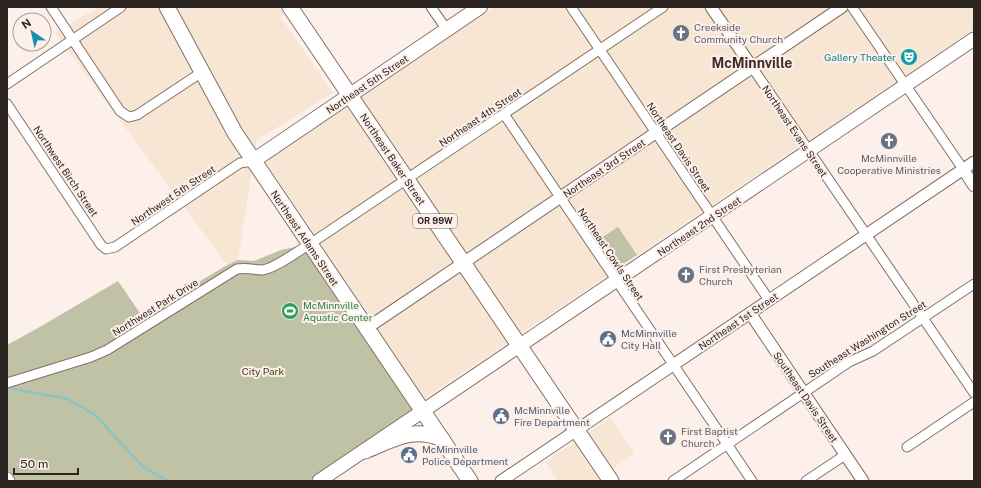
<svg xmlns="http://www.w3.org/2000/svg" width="981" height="488" viewBox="0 0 981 488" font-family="'Public Sans',sans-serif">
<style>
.commercial{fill:#f7e6d4}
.green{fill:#c0c2a6}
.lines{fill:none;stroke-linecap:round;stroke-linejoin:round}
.stream{stroke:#8ac4c4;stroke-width:2.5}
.minor-casing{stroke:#827067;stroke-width:11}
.tertiary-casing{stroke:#827067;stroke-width:13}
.secondary-casing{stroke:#827067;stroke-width:15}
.primary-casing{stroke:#827067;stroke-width:16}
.trunk-casing{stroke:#827067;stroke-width:17}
.minor{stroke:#fff;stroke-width:9}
.tertiary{stroke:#fff;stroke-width:11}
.secondary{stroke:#fff;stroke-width:13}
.primary{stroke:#fff;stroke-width:14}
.trunk{stroke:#fff;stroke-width:15}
.labels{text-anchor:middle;stroke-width:4;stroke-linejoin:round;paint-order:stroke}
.shield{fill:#fdf0eb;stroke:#6b625e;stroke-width:1}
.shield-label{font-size:9px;font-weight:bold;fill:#2d2522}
.worship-label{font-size:10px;fill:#5b616d;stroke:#fdf0eb;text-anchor:start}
.culture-label{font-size:10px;fill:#0d838f;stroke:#fdf0eb;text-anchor:end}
.street-label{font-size:10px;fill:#2d2522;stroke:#fdf0eb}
.leisure-label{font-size:10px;fill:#27864d;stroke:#fdf0eb;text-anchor:start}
.service-label{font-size:10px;fill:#4e5e75;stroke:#fdf0eb;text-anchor:start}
.park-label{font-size:10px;fill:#3d3e07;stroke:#fdf0eb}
.district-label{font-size:14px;font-weight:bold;fill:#3e2e27;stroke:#fdf0eb}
</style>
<rect width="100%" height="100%" fill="#fdf0eb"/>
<g class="commercial">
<path d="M99,7h193l-12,9 53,77 -76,47 -19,120 -11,5 -172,-232z"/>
<path d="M494,7h480v22l-550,370 -158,-237z"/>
<path d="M610,418l24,35 -38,28h-38l-13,-19z"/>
</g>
<g class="green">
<path d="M618,227l19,28 -17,11 -19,-28z"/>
<path d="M310,244l113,168 -104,69h-306l-6,-9v-127l31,-17 80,-47 24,35 85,-51 11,-5 16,1 27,-11z"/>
</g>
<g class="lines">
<path class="stream" d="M9,388l59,11 27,16 48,52 25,14"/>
<g class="minor-casing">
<g id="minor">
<path d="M51,7l69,104 9,6 8,-2 65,-43"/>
<path d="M431,7l16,23"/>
<path d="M571,7l198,293"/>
<path d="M852,7l111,162"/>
<path d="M752,67l222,326"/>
<path d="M7,84l114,-77"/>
<path d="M7,104l94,141 5,4 9,-2 125,-84 13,-2"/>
<path d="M504,114l248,367"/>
<path d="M7,383l84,-26 16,-7 130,-81c12,-2 15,1 25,1 12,-1 36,-19 48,-26l353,-237"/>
<path d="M907,447l67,-45"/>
<path d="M673,481l176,-119 24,-11 101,-67"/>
<path d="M806,481l39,-26"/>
</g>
</g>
<g class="tertiary-casing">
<g id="tertiary">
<path d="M711,7l41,60"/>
<path d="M963,169l11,17"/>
<path d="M750,313l113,168"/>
<path d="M367,328l475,-321"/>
<path d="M7,478l2,3"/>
<path d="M501,481l473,-319"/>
</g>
</g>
<g class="secondary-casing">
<path id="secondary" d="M319,481l655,-442"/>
</g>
<g class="primary-casing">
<path id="primary" d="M253,161l227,-154"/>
</g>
<g class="trunk-casing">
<g id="trunk">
<path d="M167,7l68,126 235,348"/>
<path d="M290,7l321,474"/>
<path d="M365,451c27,-11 48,-25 77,-12"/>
</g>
</g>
<use href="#minor" class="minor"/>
<use href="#tertiary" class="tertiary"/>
<use href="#secondary" class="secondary"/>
<use href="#primary" class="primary"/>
<use href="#trunk" class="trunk"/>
</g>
<defs>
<g id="church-disc" transform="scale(0.9)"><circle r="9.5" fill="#6b7280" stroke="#fdf0eb"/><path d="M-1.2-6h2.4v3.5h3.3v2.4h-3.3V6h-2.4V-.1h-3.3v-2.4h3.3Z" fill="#fff"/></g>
<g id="theatre-disc" transform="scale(0.9)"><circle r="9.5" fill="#0f9aa8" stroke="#fdf0eb"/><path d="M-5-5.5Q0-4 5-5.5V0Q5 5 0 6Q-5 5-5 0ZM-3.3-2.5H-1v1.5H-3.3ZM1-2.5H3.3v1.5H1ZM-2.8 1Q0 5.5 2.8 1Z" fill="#fff"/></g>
<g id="stadium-disc" transform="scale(0.9)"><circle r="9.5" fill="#2e9e5b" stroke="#fdf0eb"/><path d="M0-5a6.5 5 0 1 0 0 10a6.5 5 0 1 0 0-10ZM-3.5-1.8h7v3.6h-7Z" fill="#fff"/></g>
<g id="civic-disc" transform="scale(0.9)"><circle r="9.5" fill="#5c6f8a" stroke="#fdf0eb"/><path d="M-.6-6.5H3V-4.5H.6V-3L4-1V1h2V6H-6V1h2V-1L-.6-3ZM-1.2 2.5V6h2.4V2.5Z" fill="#fff"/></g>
</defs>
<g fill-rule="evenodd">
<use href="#church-disc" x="681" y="33"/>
<use href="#theatre-disc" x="909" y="57"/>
<use href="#church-disc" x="889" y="141"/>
<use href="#church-disc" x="686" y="275"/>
<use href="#stadium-disc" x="290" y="311"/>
<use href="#civic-disc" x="608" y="339"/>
<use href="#civic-disc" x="501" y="416"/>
<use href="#church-disc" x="668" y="437"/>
<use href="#civic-disc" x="409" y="455"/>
</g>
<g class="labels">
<rect class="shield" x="413" y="214" width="44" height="14" rx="3"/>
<g class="shield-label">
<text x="435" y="224">OR 99W</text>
</g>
<g class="worship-label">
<text x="694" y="31">Creekside<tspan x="694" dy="12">Community Church</tspan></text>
<text x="889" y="162" text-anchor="middle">McMinnville<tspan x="889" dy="12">Cooperative Ministries</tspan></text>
<text x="699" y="273">First Presbyterian<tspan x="699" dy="12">Church</tspan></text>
<text x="681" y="435">First Baptist<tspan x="681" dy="12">Church</tspan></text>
</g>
<g class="culture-label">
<text x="896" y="61">Gallery Theater</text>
</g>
<g class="street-label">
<text transform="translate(367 84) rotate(-34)" y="4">Northeast 5th Street</text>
<text transform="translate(480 117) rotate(-34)" y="4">Northeast 4th Street</text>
<text transform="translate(795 131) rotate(56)" y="4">Northeast Evans Street</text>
<text transform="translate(679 147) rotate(56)" y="4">Northeast Davis Street</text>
<text transform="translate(393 159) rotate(56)" y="4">Northeast Baker Street</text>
<text transform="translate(604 168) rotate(-34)" y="4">Northeast 3rd Street</text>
<text transform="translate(66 171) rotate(56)" y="4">Northwest Birch Street</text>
<text transform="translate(173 195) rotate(-34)" y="4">Northwest 5th Street</text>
<text transform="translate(699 226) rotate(-34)" y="4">Northeast 2nd Street</text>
<text transform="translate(305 238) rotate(56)" y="4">Northeast Adams Street</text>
<text transform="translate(611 254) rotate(56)" y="4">Northeast Cowls Street</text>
<text transform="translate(155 307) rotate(-32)" y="4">Northwest Park Drive</text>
<text transform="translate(738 321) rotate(-34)" y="4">Northeast 1st Street</text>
<text transform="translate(867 339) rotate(-32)" y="4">Southeast Washington Street</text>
<text transform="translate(806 397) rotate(56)" y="4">Southeast Davis Street</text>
</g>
<g class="leisure-label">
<text x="303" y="309">McMinnville<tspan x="303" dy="12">Aquatic Center</tspan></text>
</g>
<g class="service-label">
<text x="621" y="337">McMinnville<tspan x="621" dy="12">City Hall</tspan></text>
<text x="514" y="414">McMinnville<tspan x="514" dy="12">Fire Department</tspan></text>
<text x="422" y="453">McMinnville<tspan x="422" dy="12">Police Department</tspan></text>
</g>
<g class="park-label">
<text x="263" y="375">City Park</text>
</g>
<g class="district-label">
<text x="752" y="68">McMinnville</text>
</g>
</g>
<rect width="981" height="488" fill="none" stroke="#2d2522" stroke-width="16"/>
<g transform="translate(32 32) rotate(326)"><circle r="19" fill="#fdf0eb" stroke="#aa9f9b"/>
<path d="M0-3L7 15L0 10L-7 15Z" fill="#1a8db1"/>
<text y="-6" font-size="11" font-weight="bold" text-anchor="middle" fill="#2d2522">N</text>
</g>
<path d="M14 468v6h64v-6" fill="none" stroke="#2d2522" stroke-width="2"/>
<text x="20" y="468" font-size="12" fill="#2d2522" stroke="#fdf0eb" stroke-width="3" paint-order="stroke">50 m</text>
</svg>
